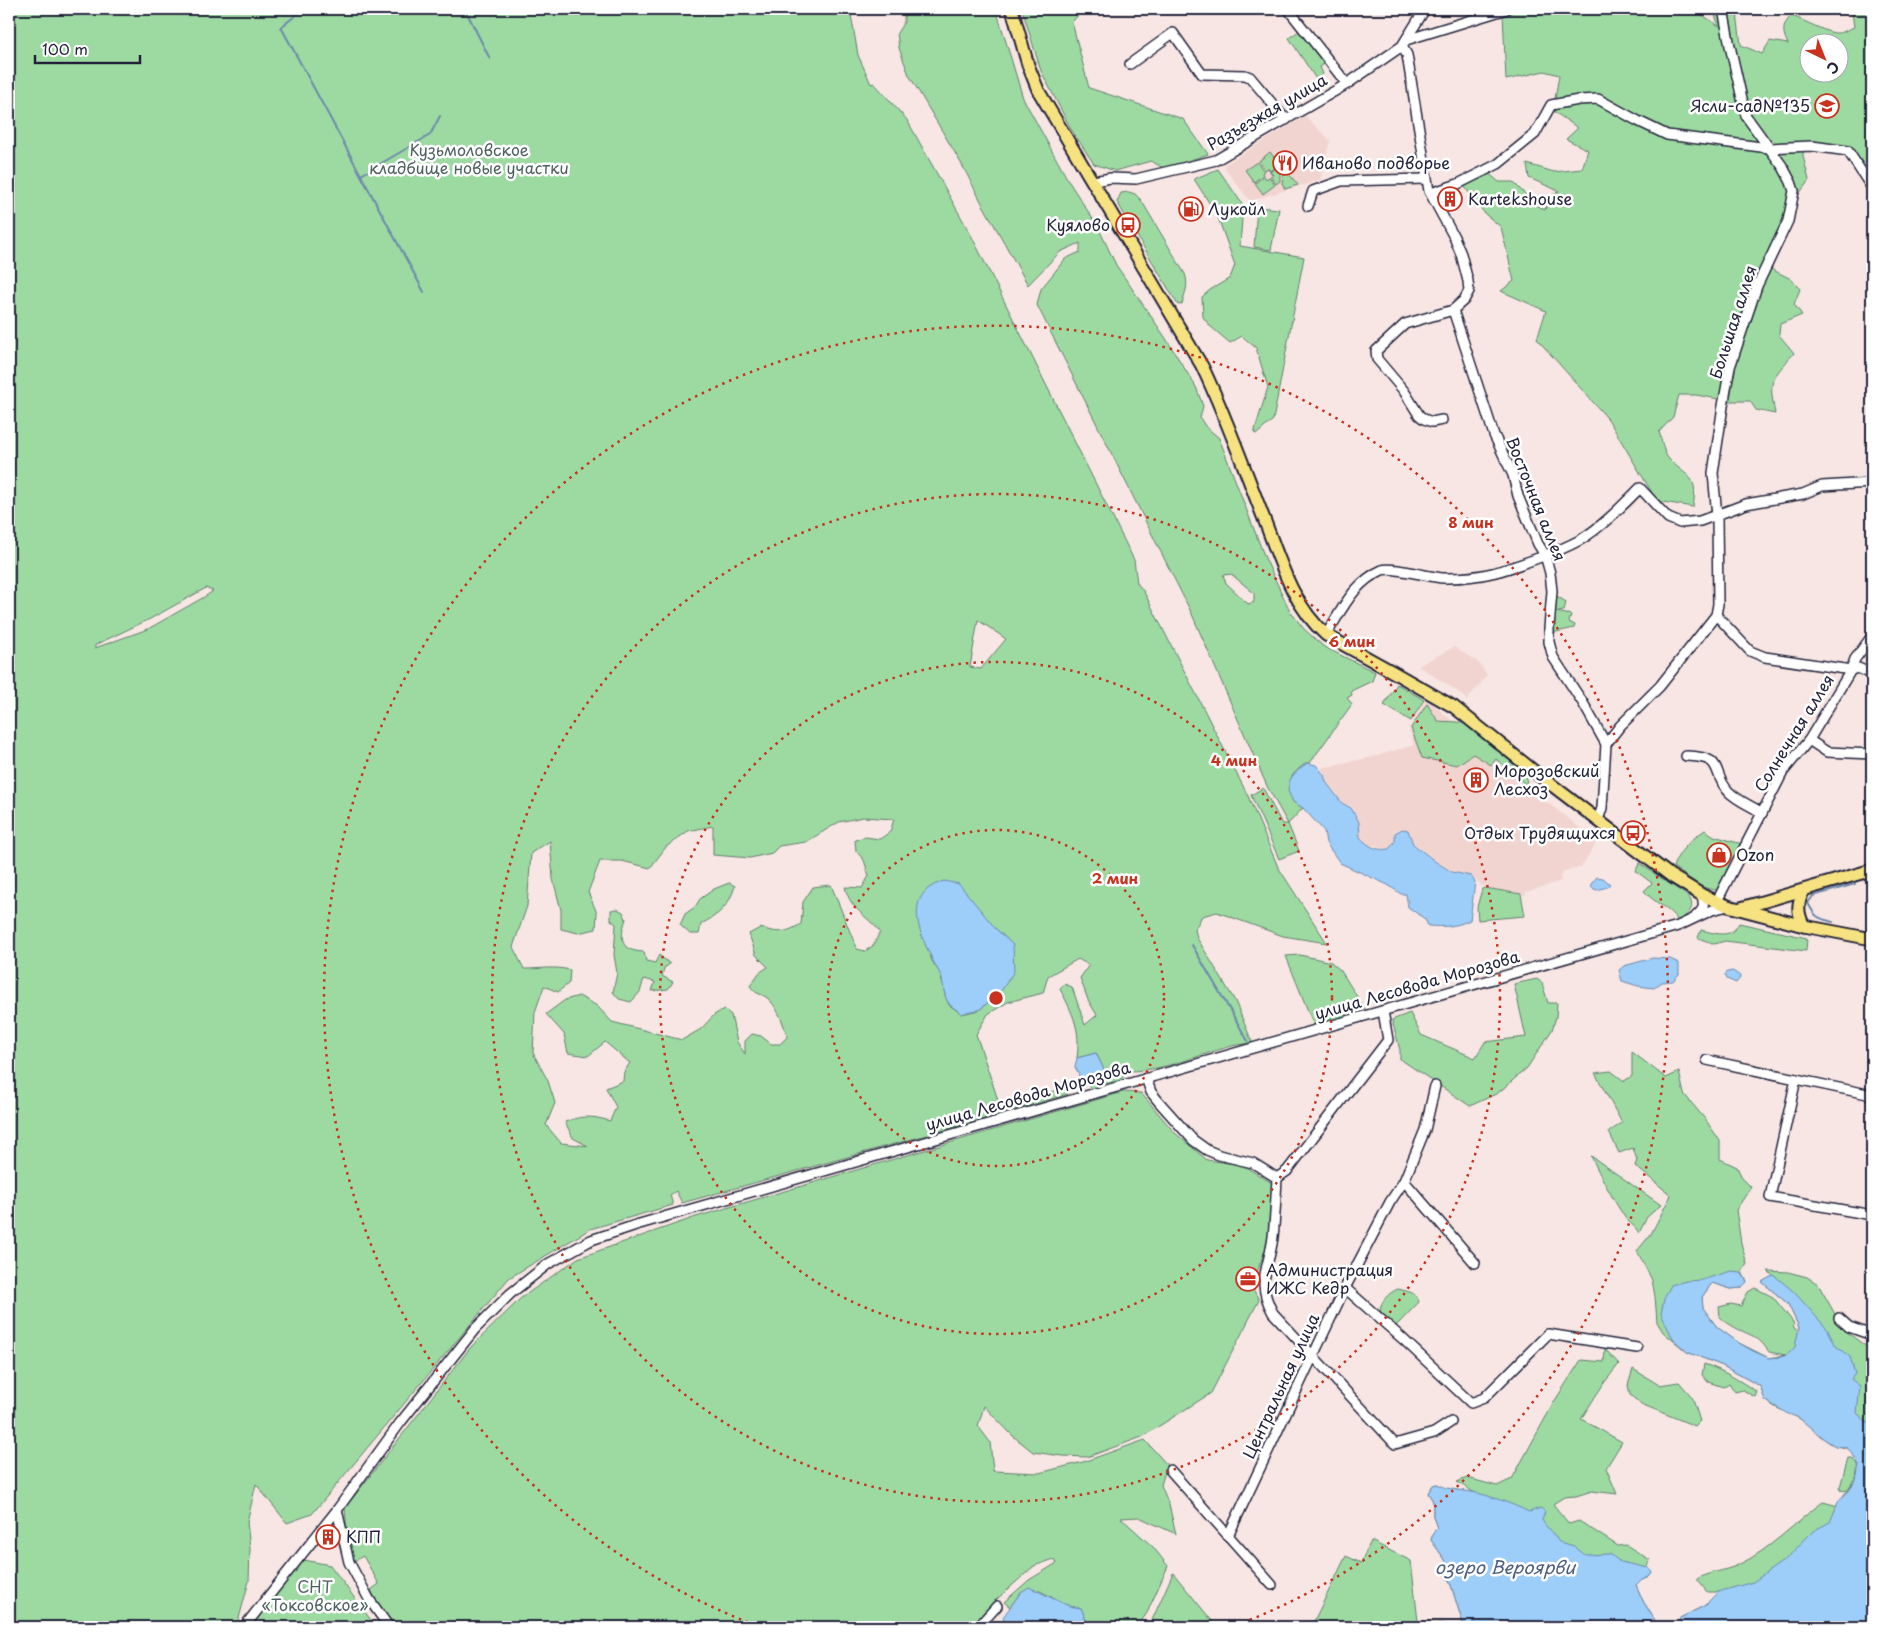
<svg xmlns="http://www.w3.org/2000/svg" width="1881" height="1636" viewBox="0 0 1881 1636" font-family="'Playpen Sans',sans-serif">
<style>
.built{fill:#f1d4d0}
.green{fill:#9ddaa1;stroke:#607e6e;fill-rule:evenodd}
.water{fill:#9dcdf9;stroke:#6c89ad}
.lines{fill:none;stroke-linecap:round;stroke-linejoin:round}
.stream{stroke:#6c89ad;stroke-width:2}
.minor-casing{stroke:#22223b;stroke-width:12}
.major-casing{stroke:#22223b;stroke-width:15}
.minor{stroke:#fff;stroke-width:9}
.major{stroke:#f6e281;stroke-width:11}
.ring{fill:none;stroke:#c8321e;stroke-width:2.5;stroke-dasharray:2.5 5}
.labels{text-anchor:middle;stroke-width:5;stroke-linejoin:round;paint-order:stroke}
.poi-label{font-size:16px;fill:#22223b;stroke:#fff;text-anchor:start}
.street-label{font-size:16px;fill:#22223b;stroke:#fff}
.park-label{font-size:16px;fill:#4d625f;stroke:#fff}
.water-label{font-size:18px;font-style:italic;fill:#4d5e7e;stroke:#fff}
.centre{fill:#c8321e;stroke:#fff;stroke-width:2.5}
.ring-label{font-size:15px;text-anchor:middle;font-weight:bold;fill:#c8321e;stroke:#fff;stroke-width:5;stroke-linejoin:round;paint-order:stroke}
</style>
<rect width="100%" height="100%" fill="#f7e6e3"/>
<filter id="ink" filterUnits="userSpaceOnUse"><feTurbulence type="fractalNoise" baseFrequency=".02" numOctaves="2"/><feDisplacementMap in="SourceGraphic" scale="10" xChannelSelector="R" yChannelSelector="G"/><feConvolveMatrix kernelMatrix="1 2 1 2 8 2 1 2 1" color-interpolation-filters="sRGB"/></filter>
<g filter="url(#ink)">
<g class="built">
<path d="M1305,116l25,24 -10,40 -70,21 -24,-31 -2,-5z"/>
<path d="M1454,647l24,15 9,13 -20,25 -11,-10 -38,-24z"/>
<path d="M1427,699l103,90 67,52 -16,26 -17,4 -4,6 1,4 -35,11v3l-41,-7 -14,-12 -19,-5 -16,-10 -23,-18 -4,-13 -8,-2 -6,4 -1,8 -6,9 -19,-4 -8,-8 -2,-14 -7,-16 -10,-5 -16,-21 -5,-13 52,-11 41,-12 -5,-17z"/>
</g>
<g class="green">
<path d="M9,9h841l8,46 13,29 3,-1 33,37 64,115 163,325 3,23 7,9 104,204 30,71 49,76 -44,-7 -66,-24 -15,4 -7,13 2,9 38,63 17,41c-7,3 -13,2 -20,4 -34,9 -68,25 -104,25l-8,10 -28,8 -4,-4 1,-4 12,-2 5,-5 -10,-21 -19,5c4,-29 -4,-44 -17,-69l4,-5 8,3 13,38 12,-10 -9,-15 -8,-22 9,-13 -11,-6 -30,17 -5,17 -35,9 -20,12 -12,20 25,75 65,-22 2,7 -66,20 -320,89 -6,-12 -6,4 3,10 -83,24 -81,49 -197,236 -25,9 -31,-39 -9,38 3,26 -1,33 -11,41 -4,5h-225zM206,588l7,3 -7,5 -58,33 -53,19v-3l55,-26zM978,620l28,19 -25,30 -11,-2zM863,817l31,2 -4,13 -10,7 -15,-2 -10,3 1,11 8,9 5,16 -7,12 -17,-1c6,24 21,27 35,45l-7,14 -8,5 -8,-2 -26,-64 -18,2 -10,15 -2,22c-17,10 -23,9 -41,4l-11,6 7,21 12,12 -9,6 -9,13c8,10 8,6 16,11 10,6 19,29 21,40l-7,7h-9l-10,-8 -9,-2 -7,7v13l-8,-12 -6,-27 -7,-6 -10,6 -13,14 -19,11 -70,-18 -15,-16 -18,-10 -14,4 -19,14 18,20 4,19 20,3 17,-14 25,21 -6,9 -1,9 -17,7 10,19 -6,14c-17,-5 -28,-6 -45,1l8,16 15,8 -27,-3 -15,-18 9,-22 -7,-22 -15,-28 2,-41 9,-26 14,6 11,-9 1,-13c-16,-4 -30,-1 -46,-1l-11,-22 14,-41 4,-53 19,-12 3,38 8,31v19l17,4 18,-4 1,-16 -9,-21 12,-31h22l28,7 16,-21 22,-16 25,-5v29l37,3 22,-5 7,-7 27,-4 33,-20zM996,929l17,16 -13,48 -21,17 -17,4 -13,-9 -4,-10 -5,-22 -8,-12 -4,-12z"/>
<path d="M904,9h92l27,89 46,84 29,45 18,38 49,72 31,50 7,19 -3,12 5,8 14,12 46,120 25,53 14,18 20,18 51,25 -3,9 -21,10 1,4 -5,3 5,6 -42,59h-4c-18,14 -18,16 -13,39l10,6 -15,16 -21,-38 -76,-174 -154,-307 4,-16 24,-30 15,-7v-9l-20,9 -32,33 -45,-80 -22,-42 -52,-88 -10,-27 -2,-15 7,-11zM1231,574l23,19v9l-6,2 -22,-21 -3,-8z"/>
<path d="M1022,9h62l-12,13 17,66 94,31 25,35 -43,15 -14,-8 -36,10 -21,-7 -23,-35 -30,-58z"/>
<path d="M1518,9h175l26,17 -4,-11 22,-2 4,32 21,9 8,-13 18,3c-6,-12 -6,-18 3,-28 12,3 38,19 48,17 5,-1 10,-4 15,-6l-2,-15 -4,-3h24v171l-22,-32 -46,-4 -1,12 6,24 -12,17 -14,46 -12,26 20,10 9,10 -6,15 8,11 -22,9 -1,11 15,18c-23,28 -26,24 -19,61l-19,-4 -6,-9h-20l-34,-6h-17l-6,22 -14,15c3,8 4,20 9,26 19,21 31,15 25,49l-36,-6 -49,-82 -71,-80 9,-28 -45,-20 13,-10 -13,-54 -16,-13 -21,-28 23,-14 12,10h14l23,23 9,5 4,-12 10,-7 -30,-13 -2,-14 27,8 28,-3 6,-19 -22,-11 12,-11 -25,-17 6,-36 -15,-4 -38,9 -3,-66zM1808,42h30v30h-30z"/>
<path d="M1299,31l25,33 -4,3 3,7 -7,5 -27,-41z"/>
<path d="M1270,152l9,12 -9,7 -2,-3 -3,2 -6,-9z"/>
<path d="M1257,162l7,9 -2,2 1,2 -9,7 -9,-12z"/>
<path d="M1280,165v16l-4,3 -6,-8 3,-1 -3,-3z"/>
<path d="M1284,168l14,17 -13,4 -3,-6z"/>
<path d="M1218,169l25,36 -3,41 64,11 -31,163 -16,14 -3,-1 14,-46 -12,-39 -14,-12 -12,7 -20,-17 -7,-9 -1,-20 8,-7 20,-12 5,-13 -18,-50 -23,-36z"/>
<path d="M1264,176l2,3 3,-2 6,8 -12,9 -8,-11z"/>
<path d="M1129,192l6,2 6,6 44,74c4,11 0,19 -3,30l-4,1 -61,-103 4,-9z"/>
<path d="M1257,207l22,2 -8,41 -17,-3z"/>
<path d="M1555,595l11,7 -2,9 -8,1 15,3 -2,7 6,3 -1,3 -22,5z"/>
<path d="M1397,684l27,16 -13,21 -27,-16z"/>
<path d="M1427,704l11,17c7,1 18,0 24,2 16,5 45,36 59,48l6,7 -1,7 -30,-26 -5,6 -18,-11 -16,11 -35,-7 -11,-30z"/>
<path d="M1263,788l19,36h6l11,27 -20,8 -28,-64z"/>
<path d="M1705,830l9,6 28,8 -23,47 -17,-4 -29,-20c5,-16 19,-28 32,-37z"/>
<path d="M1639,863l50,34c7,11 -1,18 -11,24 -8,-13 -24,-18 -34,-30l8,-8 -16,-12z"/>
<path d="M729,883l6,3c-6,20 -16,29 -34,38l-2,10h-9l-10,-9 5,-11 10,-7 5,-8 14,-10z"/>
<path d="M1485,888l36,6 4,22 -47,4 -1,-13 5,-18z"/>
<path d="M617,909l6,3 3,7c-7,20 -6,32 18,33l2,9 9,2 4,-8 11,9 -6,4 -2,8 11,6 -5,7 -16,2 3,-9 -11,-3 -4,13 -9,10 -12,-3 -6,-7 4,-19 -3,-18 2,-31 -5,-4v-10z"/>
<path d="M1739,923l68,15 -1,13 -81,-10 -10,3 -17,-6 3,-8c14,3 30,10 38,-7z"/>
<path d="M1300,955l31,7 10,9 25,40 -52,15 -28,-70z"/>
<path d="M1537,979l5,4 6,20h9l-1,14 -4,13 -25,38 -29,25 -28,13 -70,-47v-9l-8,-30 18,-7 11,22 54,23 10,-16 41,-5 -12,-53z"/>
<path d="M1632,1052l34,26 13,-6 5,22 21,25 15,22v18l17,8 5,11 9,9 -15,23 5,33 6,21 -5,8 5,10 -6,6 -10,1 -19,-6 -10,14 1,11 14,19 22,16 30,15 17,-3 -17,-3c-12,-18 -19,-16 -35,-25 -5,-3 -9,-6 -14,-9l-1,-11 12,-3 10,2 7,-14 7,-4 18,9 20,25 1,6 4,3 1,-4 -11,-23 -26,-22 11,-6 -5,-5 20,1 19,5 11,7 26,46 28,21v269l-3,7h-194l3,-1 2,-8 24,-12 14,-14h-11l-10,-13c13,-7 28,-8 41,-14 32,-15 57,-43 85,-63l15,4c4,-15 22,-22 20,-41 0,-5 -6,-13 -10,-16 -4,-3 -9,-1 -14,-4 -13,-6 -22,-18 -34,-26 -10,-7 -25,-9 -34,-19 -3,-3 -4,-10 -6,-14l-37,-20 -36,-14 -24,-20 -6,-10 -2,-26 -3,-16 -15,-29 14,-17 20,-39 -36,-29 2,-6 -4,-12 -14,5 -10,-21 13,-9 -27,-50 16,-2 13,10 8,-5z"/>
<path d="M1123,1092l18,1 34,40 32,27 35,5 30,18 -3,55 -17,49 7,13 -48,93 -69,44 -55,20 -25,-1 -29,-4 -20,-16 -29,-30 -6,20 12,16 3,29 46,2 44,-11 62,-22 22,25 -6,20 8,20 7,29 -37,-17 -18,1 32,29 15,19 -21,47 -10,14h-48l-8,-19 -12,-2 -29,-15 -19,1 -11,15 -6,-5 25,-22 28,-17 -3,-4 -20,7 -37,33 -27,28h-575l-17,-22 -7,-15 8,-6 -16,-28 -10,6 -5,-17 -3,-37 125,-160 51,-50 57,-40 118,-41z"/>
<path d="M1591,1156l70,49 -14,12 -8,16c-5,-9 -11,-10 -15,-17 -13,-20 -23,-39 -33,-60z"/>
<path d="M1398,1289c11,3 17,2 21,13l-24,25c-3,-4 -10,-7 -13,-12 -6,-10 7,-23 16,-26z"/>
<path d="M1605,1349l14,15 -15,19 -23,36 41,23 -16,26 11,26 -25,-3 -16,5 -12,1 -11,7 16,20 10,-3 39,25 8,-1 24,15 -2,8 4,4 -3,4 -7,3 -6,6 7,16 16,26h-195l-13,-42 -9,-18 4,-6 -15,-21 3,-9 3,-3 -4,-12v-15l-5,-8 5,-8 4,-1 8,4 30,5 -18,-11 10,-4 30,8 15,-7 42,-77 27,-42 23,2z"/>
<path d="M1704,1364c19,6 36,17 53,28l-2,5 -12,-7 -8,2 -6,-9 -6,4 -15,-5 -6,-7z"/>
<path d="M1633,1369l26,16 20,-3 13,15 8,24 -5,5 -54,-22 -11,-9 -2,-10z"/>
<path d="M1848,1458h4l5,6 -2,14 -7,11 -6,1 -2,-3z"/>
<path d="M1371,1541l40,20 7,60 38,6h-145l35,-71 15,7z"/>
<path d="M304,1560l26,5 46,62h-125z"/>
<path d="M1173,1573l44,54h-68z"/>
</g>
<g class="water">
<path d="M1307,763l9,2 8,10 2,7 16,21 9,5 8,14 1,15c8,9 16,14 29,12l6,-8v-8l7,-4 6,1 5,14 23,18 16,10 19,4 4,6 -5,38c-14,7 -26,7 -42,6l-3,-7 -17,-12 -2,-13h-5l-13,-9 -48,-22 -14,-20 -2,-12 -21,-23 -10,-6 -5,-11 1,-9 4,-7z"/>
<path d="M1597,877l6,1 7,6 -3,3 -10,3 -5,-2 -1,-4z"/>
<path d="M944,881l15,3 37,45 17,16 1,26 -14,22 -21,17 -9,1 -8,3c-3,-3 -9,-6 -12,-9 -8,-9 -5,-23 -11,-33 -16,-30 -42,-77 5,-91z"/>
<path d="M1653,958l17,1 9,4v11l-6,7 -11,1 -8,6 -16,-2 -16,-5 -3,-11 5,-4z"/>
<path d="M1733,971l7,5v2l-4,5 -9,-4 -2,-4 2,-3z"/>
<path d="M1096,1053l10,21 -5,5 -20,5 -4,-2 2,-8 -4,-7 2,-9z"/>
<path d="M1731,1271l10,1 6,10 -6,6 -10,1 -19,-6 -10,14 1,11 14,19 22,16 14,8 16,7 12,-1 6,-2 8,-8 4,-20 -11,-23 -26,-22 12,-7 20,17 34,38 8,16 14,11 5,17 -4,5 9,7 -3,27 11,10h4v197l-3,7h-194l3,-1 2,-8 24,-12 14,-14 35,-10 33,-23 27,-28 17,-9 9,-22 10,-9 7,-11 3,-15 -7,-12 -6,-6 -11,-1 -11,-7 -25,-21 -13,-5 -21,-13 -5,-14 -37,-20 -36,-14 -14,-13 -12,-25 3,-15 7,-14 15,-4 16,-1z"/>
<path d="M1437,1484c11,6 23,6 35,8 17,3 41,12 57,20l12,-4 4,4 -3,8c5,9 12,14 17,22l15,4 11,9 25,-1 10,8 29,6 3,4 -3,4 -7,3 -6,6 7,16 16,26h-195l-13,-42 -9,-18 4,-6 -15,-21 3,-9 3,-3 -4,-12v-15l-5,-8 5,-8z"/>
<path d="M1029,1587l40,19 12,2 8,19h-84l-2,-10 18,-25z"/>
</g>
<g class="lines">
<g class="stream">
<path d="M304,9l-23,18 143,265"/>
<path d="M465,9l25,50"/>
<path d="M361,175l69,-40 10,-19"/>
<path d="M1871,880h1"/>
<path d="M1833,922c-16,-4 -18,-5 -25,-19l5,-7 42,-12"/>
<path d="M1192,945l56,96"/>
</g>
<g class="minor-casing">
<g id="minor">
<path d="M1288,9l59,75"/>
<path d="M1406,40l101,-31"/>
<path d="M1402,46l5,9 22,136 25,46 7,17 7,27 1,10 -5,9 -11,10 41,125 19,40 5,21 20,48 7,11 5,18 2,18 -3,37v14l4,15 30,46 23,41 -4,64 -4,12"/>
<path d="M1130,64l43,-31 29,41 43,1 5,2 36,43"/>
<path d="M1093,181l18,-3 25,1 80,-19 131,-76 55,-38 23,-37"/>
<path d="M1431,193l27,-9 40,-20 37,-30 16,-29 28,-5 19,-1 40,22 29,14 102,13 43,-2 36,5 24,37"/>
<path d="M1308,206l5,-15 28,-10 85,-2"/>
<path d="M1442,420l-10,2 -8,-3 -5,-4 -15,-24 -27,-32 -1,-8 29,-27 48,-14"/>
<path d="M1716,615l34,36 15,6 86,13 7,-2 14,6"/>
<path d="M1326,635c16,-25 27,-52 56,-65 10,-4 46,7 60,8 39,1 64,-8 99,-21 14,-5 26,-10 39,-17 22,-13 42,-34 60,-52l28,30 12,5 20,-2 46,-17 57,-10 19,-8 50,-3"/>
<path d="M1809,740l18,12 45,2"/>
<path d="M1606,744l14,-18 40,-40 56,-71 2,-11 -1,-88 -4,-43 10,-67 7,-39 27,-81 31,-65 6,-30 -3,-9 -8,-15 -37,-51 -16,-70 -7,-37"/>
<path d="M1686,756c41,1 24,16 43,36 9,9 23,14 33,21"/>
<path d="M1717,901l66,-129 26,-32 42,-70 4,-11 17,-23"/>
<path d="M1696,916c9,-7 8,-11 6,-21"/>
<path d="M1383,1011l5,29 -101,131 -10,7c-1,20 -2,40 -4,59 -4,33 -18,43 0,76l122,131 39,-11 17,-11"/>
<path d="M1707,1060l165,35"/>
<path d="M1146,1078l5,14 8,10 34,38 14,10 12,5 34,8 24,15"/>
<path d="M1796,1079l-26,118 102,18"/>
<path d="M1404,1181l71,82"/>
<path d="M1345,1288l59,52 67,63 13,-5 64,-64 89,14"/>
<path d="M1839,1318l10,9 23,8"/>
<path d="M1170,1470l102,115"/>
<path d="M337,1510l12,52 20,37 20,28"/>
<path d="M1228,1536l117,-248 45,-86 14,-21 21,-51 10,-44"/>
<path d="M244,1627l93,-117 63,-87 75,-94 35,-35 38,-30 43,-24 45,-15 1042,-299 34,-16 16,-4"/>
<path d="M978,1627l19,-21"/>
</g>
</g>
<g class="major-casing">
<g id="major">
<path d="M1012,9l16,56 10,25 164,276c24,50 42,102 62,153 16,41 28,86 62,116l67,37 61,35 86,69 131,100 31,19 26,11 76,20 68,13"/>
<path d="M1804,890c-7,13 -7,23 0,36"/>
<path d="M1741,908l131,-38"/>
</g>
</g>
<use href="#minor" class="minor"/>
<use href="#major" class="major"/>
</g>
</g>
<g class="ring">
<circle cx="996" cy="998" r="168"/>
<circle cx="996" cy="998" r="336"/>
<circle cx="996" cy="998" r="504"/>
<path d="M755 1625A672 672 0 1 1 1237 1625"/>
</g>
<defs>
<g id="school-ring" transform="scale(1.25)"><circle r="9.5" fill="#fff" stroke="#c8321e" stroke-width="1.5"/><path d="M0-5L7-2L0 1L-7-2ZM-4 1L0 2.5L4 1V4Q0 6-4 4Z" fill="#c8321e"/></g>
<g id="restaurant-ring" transform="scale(1.25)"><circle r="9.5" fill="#fff" stroke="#c8321e" stroke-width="1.5"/><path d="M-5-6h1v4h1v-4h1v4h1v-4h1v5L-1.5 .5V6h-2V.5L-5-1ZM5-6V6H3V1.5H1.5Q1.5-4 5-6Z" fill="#c8321e"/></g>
<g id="building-ring" transform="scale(1.25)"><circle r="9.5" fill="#fff" stroke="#c8321e" stroke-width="1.5"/><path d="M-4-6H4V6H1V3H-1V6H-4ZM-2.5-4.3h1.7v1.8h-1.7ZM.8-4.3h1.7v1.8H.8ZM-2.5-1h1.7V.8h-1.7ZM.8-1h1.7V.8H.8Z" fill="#c8321e"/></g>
<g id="fuel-ring" transform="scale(1.25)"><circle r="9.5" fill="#fff" stroke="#c8321e" stroke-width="1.5"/><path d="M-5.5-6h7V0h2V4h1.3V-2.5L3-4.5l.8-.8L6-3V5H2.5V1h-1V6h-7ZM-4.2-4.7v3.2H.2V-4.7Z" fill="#c8321e"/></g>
<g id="bus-ring" transform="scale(1.25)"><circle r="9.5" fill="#fff" stroke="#c8321e" stroke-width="1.5"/><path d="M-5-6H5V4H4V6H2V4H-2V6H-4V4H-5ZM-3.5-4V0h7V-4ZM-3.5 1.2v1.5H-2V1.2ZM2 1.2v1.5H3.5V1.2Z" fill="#c8321e"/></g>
<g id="shop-ring" transform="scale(1.25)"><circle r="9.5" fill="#fff" stroke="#c8321e" stroke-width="1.5"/><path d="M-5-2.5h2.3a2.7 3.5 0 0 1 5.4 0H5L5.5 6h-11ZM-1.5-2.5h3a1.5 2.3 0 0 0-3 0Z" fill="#c8321e"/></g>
<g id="office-ring" transform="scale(1.25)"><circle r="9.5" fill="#fff" stroke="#c8321e" stroke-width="1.5"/><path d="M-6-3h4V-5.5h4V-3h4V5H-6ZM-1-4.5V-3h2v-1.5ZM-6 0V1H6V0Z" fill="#c8321e"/></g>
</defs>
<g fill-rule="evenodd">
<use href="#school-ring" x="1827" y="106"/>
<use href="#restaurant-ring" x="1285" y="163"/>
<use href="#building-ring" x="1450" y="199"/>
<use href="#fuel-ring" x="1191" y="209"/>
<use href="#bus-ring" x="1128" y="225"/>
<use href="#building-ring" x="1476" y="780"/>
<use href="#bus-ring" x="1633" y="833"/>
<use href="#shop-ring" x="1719" y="855"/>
<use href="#office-ring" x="1248" y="1279"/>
<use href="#building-ring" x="328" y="1537"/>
</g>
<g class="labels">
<g class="poi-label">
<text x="1810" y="112" text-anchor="end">Ясли-сад№135</text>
<text x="1302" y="169">Иваново подворье</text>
<text x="1468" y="205">Kartekshouse</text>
<text x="1208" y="215">Лукойл</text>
<text x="1110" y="231" text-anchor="end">Куялово</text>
<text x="1494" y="777">Морозовский<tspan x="1494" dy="18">Лесхоз</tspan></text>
<text x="1616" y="839" text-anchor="end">Отдых Трудящихся</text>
<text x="1736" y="861">Ozon</text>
<text x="1266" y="1276">Администрация<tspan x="1266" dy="18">ИЖС Кедр</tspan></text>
<text x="346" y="1543">КПП</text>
</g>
<g class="street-label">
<text transform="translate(1267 112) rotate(-30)" y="6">Разъезжая улица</text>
<text transform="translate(1733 322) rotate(-72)" y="6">Большая аллея</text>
<text transform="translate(1536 499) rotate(68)" y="6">Восточная аллея</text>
<text transform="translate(1794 733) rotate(-58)" y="6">Солнечная аллея</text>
<text transform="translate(1417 985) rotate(-16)" y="6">улица Лесовода Морозова</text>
<text transform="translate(1028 1096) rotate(-16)" y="6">улица Лесовода Морозова</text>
<text transform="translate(1281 1386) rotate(-65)" y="6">Центральная улица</text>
</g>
<g class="park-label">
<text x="469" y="156">Кузьмоловское<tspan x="469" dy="18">кладбище новые участки</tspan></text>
<text x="315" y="1593">СНТ<tspan x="315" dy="18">«Токсовское»</tspan></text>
</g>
<g class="water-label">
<text x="1505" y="1574">озеро Вероярви</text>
</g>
</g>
<circle cx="996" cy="998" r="8" class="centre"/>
<g class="ring-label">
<text x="1471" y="528">8 мин</text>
<text x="1352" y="647">6 мин</text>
<text x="1234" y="766">4 мин</text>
<text x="1115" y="884">2 мин</text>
</g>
<rect width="1881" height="1636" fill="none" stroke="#fff" stroke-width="30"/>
<rect x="15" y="15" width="1851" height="1606" fill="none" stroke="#22223b" stroke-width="2" filter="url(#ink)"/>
<g transform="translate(1824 58) rotate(137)"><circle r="24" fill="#ffffff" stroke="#a7a7b1"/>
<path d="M0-4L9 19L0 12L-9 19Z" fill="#c8321e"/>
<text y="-8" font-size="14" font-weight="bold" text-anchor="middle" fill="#22223b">С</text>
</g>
<path d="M35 55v8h105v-8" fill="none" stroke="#22223b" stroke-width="2.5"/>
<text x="42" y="55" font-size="15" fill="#22223b" stroke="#ffffff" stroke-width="4" paint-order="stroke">100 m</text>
</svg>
